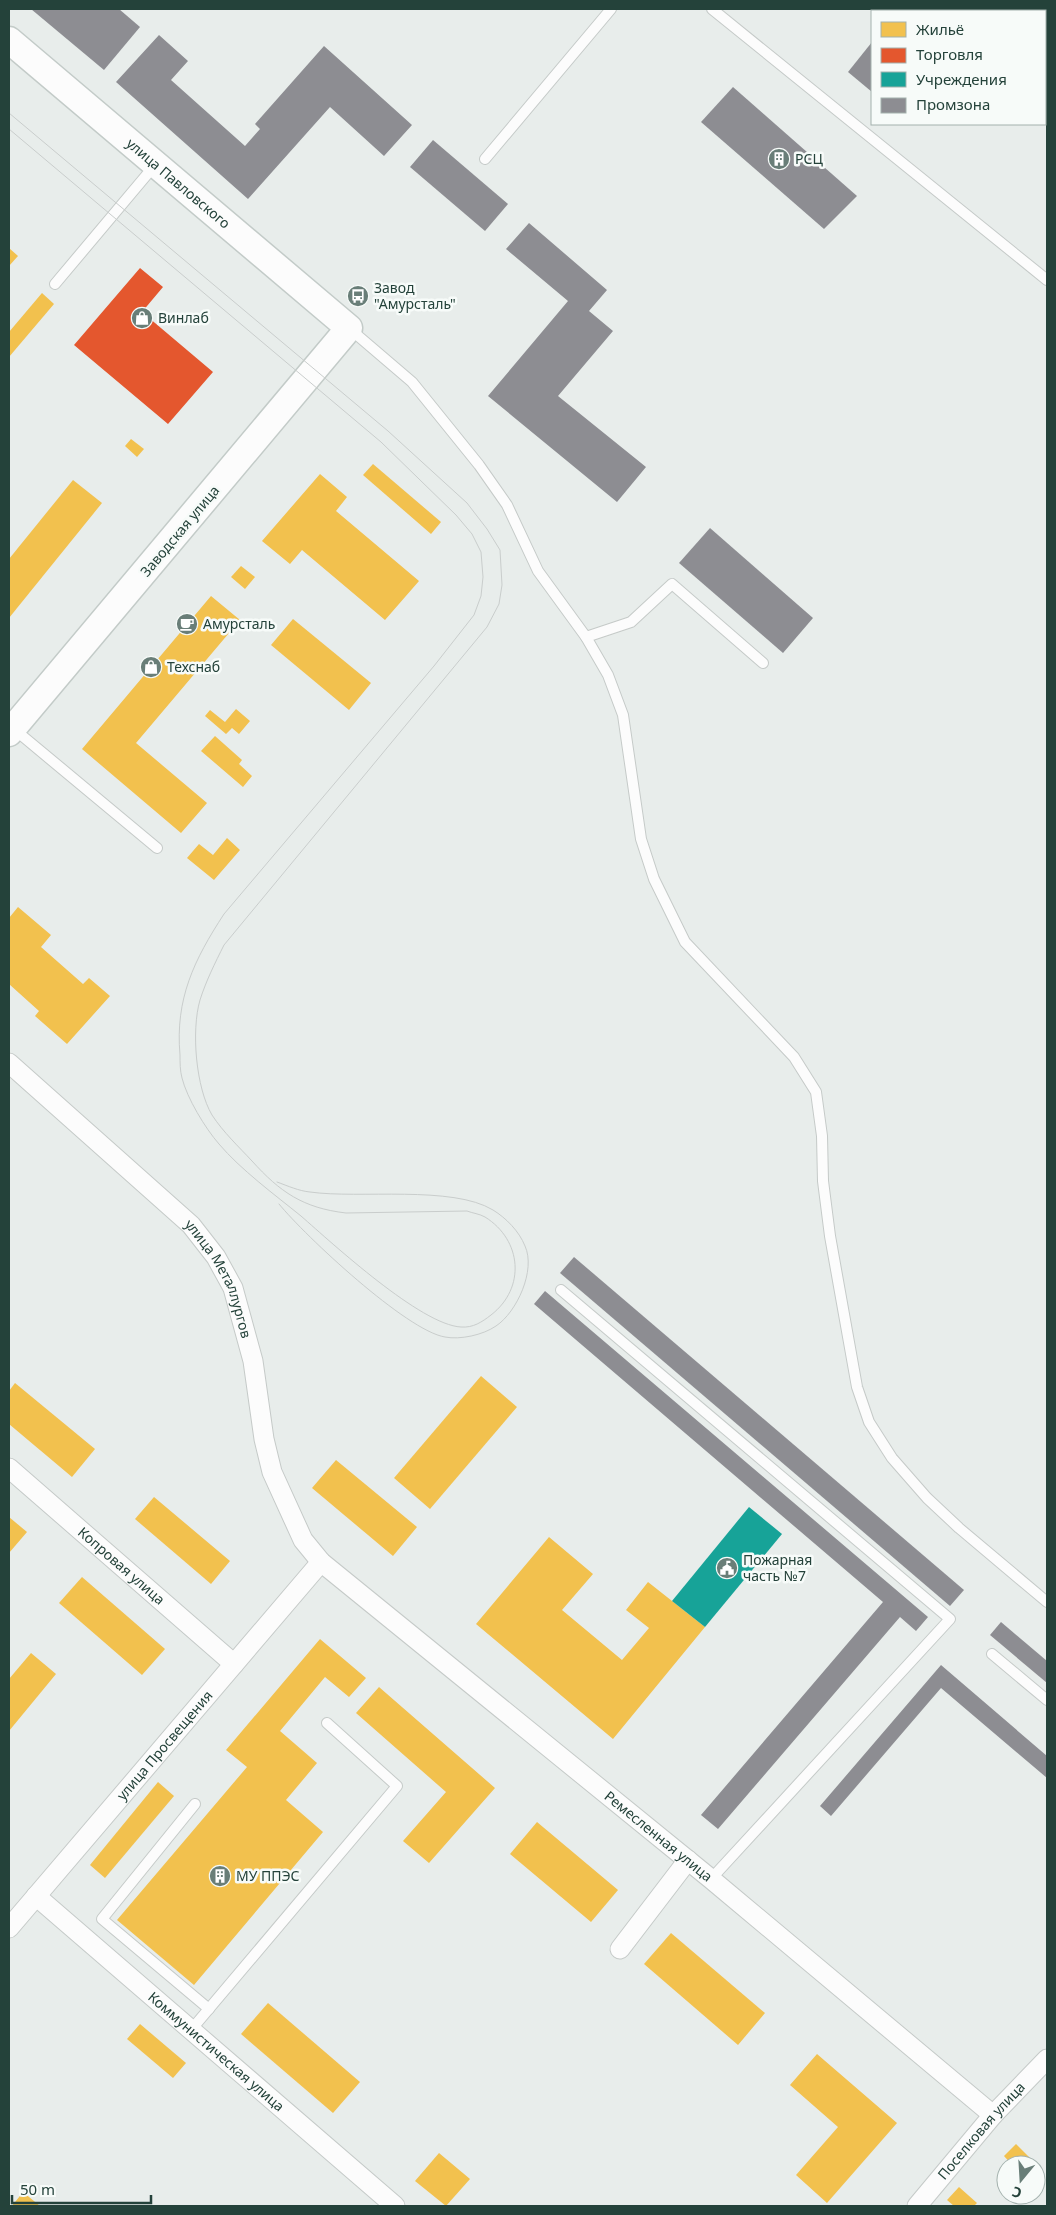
<svg xmlns="http://www.w3.org/2000/svg" width="1056" height="2215" viewBox="0 0 1056 2215" font-family="'Noto Sans',sans-serif">
<style>
.homes{fill:#f2c14e}
.shops{fill:#e4572e}
.public{fill:#17a398}
.industry{fill:#8d8d92}
.lines{fill:none;stroke-linecap:round;stroke-linejoin:round}
.lane-casing{stroke:#c5cac8;stroke-width:12}
.street-casing{stroke:#c5cac8;stroke-width:21}
.secondary-casing{stroke:#c3cbc8;stroke-width:29}
.lane{stroke:#fcfcfc;stroke-width:10}
.street{stroke:#fcfcfc;stroke-width:19}
.secondary{stroke:#fcfcfc;stroke-width:26}
.tram{stroke:#c9cdcc;stroke-width:1}
.labels{text-anchor:middle;stroke-width:5;stroke-linejoin:round;paint-order:stroke}
.poi-label{font-size:14px;fill:#24423a;stroke:#f7fbf9;text-anchor:start}
.street-label{font-size:14px;fill:#24423a;stroke:#f7fbf9}
</style>
<rect width="100%" height="100%" fill="#e8edeb"/>
<g class="homes">
<path d="M9,248l9,8 -9,10z"/>
<path d="M42,293l12,11 -45,53v-25z"/>
<path d="M131,439l13,10 -7,8 -12,-11z"/>
<path d="M373,464l68,58 -10,12 -68,-59z"/>
<path d="M320,474l27,23 -11,14 83,70 -34,39 -83,-70 -12,14 -28,-23z"/>
<path d="M73,480l29,23 -93,115v-59z"/>
<path d="M241,566l14,11 -10,12 -14,-12z"/>
<path d="M211,596l29,24 -104,123 71,60 -26,30 -99,-84z"/>
<path d="M293,619l78,64 -22,27 -78,-65z"/>
<path d="M236,709l14,12 -11,13 -7,-6 -6,6 -21,-18 5,-6 15,12z"/>
<path d="M215,736l27,24 -3,4 13,12 -9,11 -42,-36z"/>
<path d="M227,838l13,12 -26,30 -27,-22 12,-14 14,11z"/>
<path d="M18,907l33,28 -10,12 42,37 6,-6 21,18 -43,48 -32,-28 4,-5 -30,-27v-66z"/>
<path d="M481,1376l36,31 -87,102 -36,-31z"/>
<path d="M15,1383l80,66 -23,28 -63,-53v-33z"/>
<path d="M336,1460l81,67 -24,29 -81,-68z"/>
<path d="M154,1497l76,64 -19,23 -76,-65z"/>
<path d="M9,1517l18,15 -18,21z"/>
<path d="M549,1537l44,37 -31,36 60,50 27,-32 -23,-18 22,-28 57,45 -92,112 -137,-115z"/>
<path d="M82,1577l83,72 -23,26 -83,-72z"/>
<path d="M320,1639l46,39 -17,19 -24,-20 -45,54 37,32 -31,37 37,32 -129,153 -77,-65 130,-153 -21,-17z"/>
<path d="M31,1653l25,21 -47,57v-52z"/>
<path d="M379,1687l116,101 -66,75 -26,-22 43,-49 -90,-79z"/>
<path d="M158,1782l16,14 -69,82 -15,-13z"/>
<path d="M537,1822l81,68 -27,32 -81,-68z"/>
<path d="M671,1933l94,80 -27,32 -94,-81z"/>
<path d="M268,2003l92,79 -27,31 -92,-79z"/>
<path d="M140,2024l46,39 -13,15 -46,-39z"/>
<path d="M817,2054l80,69 -70,80 -31,-28 42,-48 -48,-42z"/>
<path d="M1016,2144l19,19 -1,2h-22l-8,-9z"/>
<path d="M439,2153l31,26 -24,27 -31,-25z"/>
<path d="M959,2187l18,16 -3,3h-20l-7,-6z"/>
<path d="M23,2192l17,14h-28z"/>
</g>
<path class="shops" d="M140,268l23,19 -21,25 71,60 -45,52 -94,-79z"/>
<path class="public" d="M749,1507l33,27 -77,93 -33,-26z"/>
<g class="industry">
<path d="M31,9h88l21,18 -36,43z"/>
<path d="M952,9h95v83l-2,-3v-78h-90z"/>
<path d="M159,35l29,26 -17,19 74,66 15,-17 -5,-5 69,-78 88,79 -28,31 -54,-49 -82,92 -132,-117z"/>
<path d="M872,42v50l-24,-20z"/>
<path d="M733,87l124,109 -33,33 -123,-107z"/>
<path d="M433,140l75,64 -23,27 -75,-64z"/>
<path d="M529,223l78,67 -18,21 24,20 -55,65 88,71 -29,35 -129,-106 80,-95 -62,-52z"/>
<path d="M710,528l103,90 -30,35 -104,-90z"/>
<path d="M574,1257l390,333 -14,16 -390,-333z"/>
<path d="M545,1291l383,326 -12,14 -16,-14 -182,212 -17,-14 182,-213 -349,-298z"/>
<path d="M1001,1622l46,39v22l-57,-48z"/>
<path d="M941,1665l106,91v22l-106,-90 -110,128 -11,-10z"/>
</g>
<g class="lines">
<g class="lane-casing">
<g id="lane">
<path d="M712,9l335,271"/>
<path d="M485,159l126,-150"/>
<path d="M55,284l100,-119"/>
<path d="M350,329l62,53 67,83 28,40 31,66 48,66 22,38 15,40 18,124 13,40 31,63 109,115 22,35 6,44 1,45 7,55 27,151 12,35 23,36 35,40 32,30 88,74"/>
<path d="M586,637l45,-15 41,-38 91,79"/>
<path d="M14,729l143,119"/>
<path d="M561,1290l389,329 -239,260"/>
<path d="M992,1654l55,46"/>
<path d="M195,1804l-93,115 107,90"/>
<path d="M191,2030l206,-244 -70,-63"/>
</g>
</g>
<g class="street-casing">
<g id="street">
<path id="s1" d="M9,1063l182,162 25,32 17,31 20,73 11,78 8,33 31,68 18,22 390,317 282,236"/>
<path id="s2" d="M9,1468l225,196"/>
<path id="s3" d="M36,1896l359,310"/>
<path id="s4" d="M9,1928l312,-366"/>
<path d="M620,1949l68,-89"/>
<path id="s5" d="M917,2206l76,-91 54,-56"/>
</g>
</g>
<g class="secondary-casing">
<g id="secondary">
<path id="s6" d="M9,40l340,288 -340,405"/>
</g>
</g>
<use href="#lane" class="lane"/>
<use href="#street" class="street"/>
<use href="#secondary" class="secondary"/>
<g class="tram">
<path d="M9,113l379,318 79,72 20,26 13,21 2,35 -3,19 -12,23 -263,318c-9,18 -18,36 -24,55 -9,31 -4,88 12,115 11,17 27,32 40,46 28,31 51,47 94,52l121,-2c5,2 13,3 18,6 37,23 41,71 6,98 -9,7 -18,13 -30,12 -40,-2 -128,-83 -160,-111 -26,-21 -61,-47 -82,-72 -14,-16 -32,-46 -37,-66 -2,-7 -2,-16 -2,-23 -5,-56 14,-95 44,-141l210,-248 40,-51 7,-19 2,-19 -2,-25 -9,-18 -16,-19 -75,-73 -372,-313"/>
<path d="M277,1182c11,4 22,9 33,10 49,7 142,-7 183,18 13,8 26,21 32,36 11,24 -8,66 -29,80 -13,9 -36,14 -51,11 -38,-6 -140,-101 -166,-133"/>
</g>
</g>
<defs>
<g id="building-disc" transform="scale(1.125)"><circle r="9.5" fill="#697e78" stroke="#f7fbf9"/><path d="M-4-6H4V6H1V3H-1V6H-4ZM-2.5-4.3h1.7v1.8h-1.7ZM.8-4.3h1.7v1.8H.8ZM-2.5-1h1.7V.8h-1.7ZM.8-1h1.7V.8H.8Z" fill="#fff"/></g>
<g id="bus-disc" transform="scale(1.125)"><circle r="9.5" fill="#697e78" stroke="#f7fbf9"/><path d="M-5-6H5V4H4V6H2V4H-2V6H-4V4H-5ZM-3.5-4V0h7V-4ZM-3.5 1.2v1.5H-2V1.2ZM2 1.2v1.5H3.5V1.2Z" fill="#fff"/></g>
<g id="shop-disc" transform="scale(1.125)"><circle r="9.5" fill="#697e78" stroke="#f7fbf9"/><path d="M-5-2.5h2.3a2.7 3.5 0 0 1 5.4 0H5L5.5 6h-11ZM-1.5-2.5h3a1.5 2.3 0 0 0-3 0Z" fill="#fff"/></g>
<g id="cafe-disc" transform="scale(1.125)"><circle r="9.5" fill="#697e78" stroke="#f7fbf9"/><path d="M-5.5-4.5H6V0H3Q3 3.5 0 3.5H-2.5Q-5.5 3.5-5.5 0ZM3-3.2v2h1.7v-2ZM-6 4.5H4V6H-6Z" fill="#fff"/></g>
<g id="civic-disc" transform="scale(1.125)"><circle r="9.5" fill="#697e78" stroke="#f7fbf9"/><path d="M-.6-6.5H3V-4.5H.6V-3L4-1V1h2V6H-6V1h2V-1L-.6-3ZM-1.2 2.5V6h2.4V2.5Z" fill="#fff"/></g>
</defs>
<g fill-rule="evenodd">
<use href="#building-disc" x="779" y="159"/>
<use href="#bus-disc" x="358" y="296"/>
<use href="#shop-disc" x="142" y="318"/>
<use href="#cafe-disc" x="187" y="624"/>
<use href="#shop-disc" x="151" y="667"/>
<use href="#civic-disc" x="727" y="1568"/>
<use href="#building-disc" x="220" y="1876"/>
</g>
<g class="labels">
<g class="poi-label">
<text x="795" y="164">РСЦ</text>
<text x="374" y="293">Завод<tspan x="374" dy="16">"Амурсталь"</tspan></text>
<text x="158" y="323">Винлаб</text>
<text x="203" y="629">Амурсталь</text>
<text x="167" y="672">Техснаб</text>
<text x="743" y="1565">Пожарная<tspan x="743" dy="16">часть №7</tspan></text>
<text x="236" y="1881">МУ ППЭС</text>
</g>
<g class="street-label">
<text dy="5" stroke="none"><textPath href="#s6" startOffset="222">улица Павловского</textPath></text>
<text transform="translate(180 531) rotate(-50)" y="5">Заводская улица</text>
<text dy="5" stroke="none"><textPath href="#s1" startOffset="305">улица Металлургов</textPath></text>
<text dy="5" stroke="none"><textPath href="#s2" startOffset="149">Копровая улица</textPath></text>
<text dy="5" stroke="none"><textPath href="#s4" startOffset="240">улица Просвещения</textPath></text>
<text dy="5" stroke="none"><textPath href="#s1" startOffset="1046">Ремесленная улица</textPath></text>
<text dy="5" stroke="none"><textPath href="#s3" startOffset="238">Коммунистическая улица</textPath></text>
<text dy="5" stroke="none"><textPath href="#s5" startOffset="99">Поселковая улица</textPath></text>
</g>
</g>
<rect width="1056" height="2215" fill="none" stroke="#24423a" stroke-width="20"/>
<rect x="871" y="10" width="175" height="115" fill="#f7fbf9" stroke="#a3b1ad"/>
<rect x="881" y="22" width="25" height="15" fill="#f2c14e" stroke="#a3b1ad"/>
<text x="916" y="35" font-size="15" fill="#24423a">Жильё</text>
<rect x="881" y="48" width="25" height="15" fill="#e4572e" stroke="#a3b1ad"/>
<text x="916" y="60" font-size="15" fill="#24423a">Торговля</text>
<rect x="881" y="72" width="25" height="15" fill="#17a398" stroke="#a3b1ad"/>
<text x="916" y="85" font-size="15" fill="#24423a">Учреждения</text>
<rect x="881" y="98" width="25" height="15" fill="#8d8d92" stroke="#a3b1ad"/>
<text x="916" y="110" font-size="15" fill="#24423a">Промзона</text>
<g transform="translate(1021 2180) rotate(198)"><circle r="24" fill="#f7fbf9" stroke="#a3b1ad"/>
<path d="M0-4L9 19L0 12L-9 19Z" fill="#697e78"/>
<text y="-8" font-size="14" font-weight="bold" text-anchor="middle" fill="#24423a">С</text>
</g>
<path d="M12 2195v8h139v-8" fill="none" stroke="#24423a" stroke-width="2.5"/>
<text x="20" y="2195" font-size="15" fill="#24423a" stroke="#f7fbf9" stroke-width="4" paint-order="stroke">50 m</text>
</svg>
